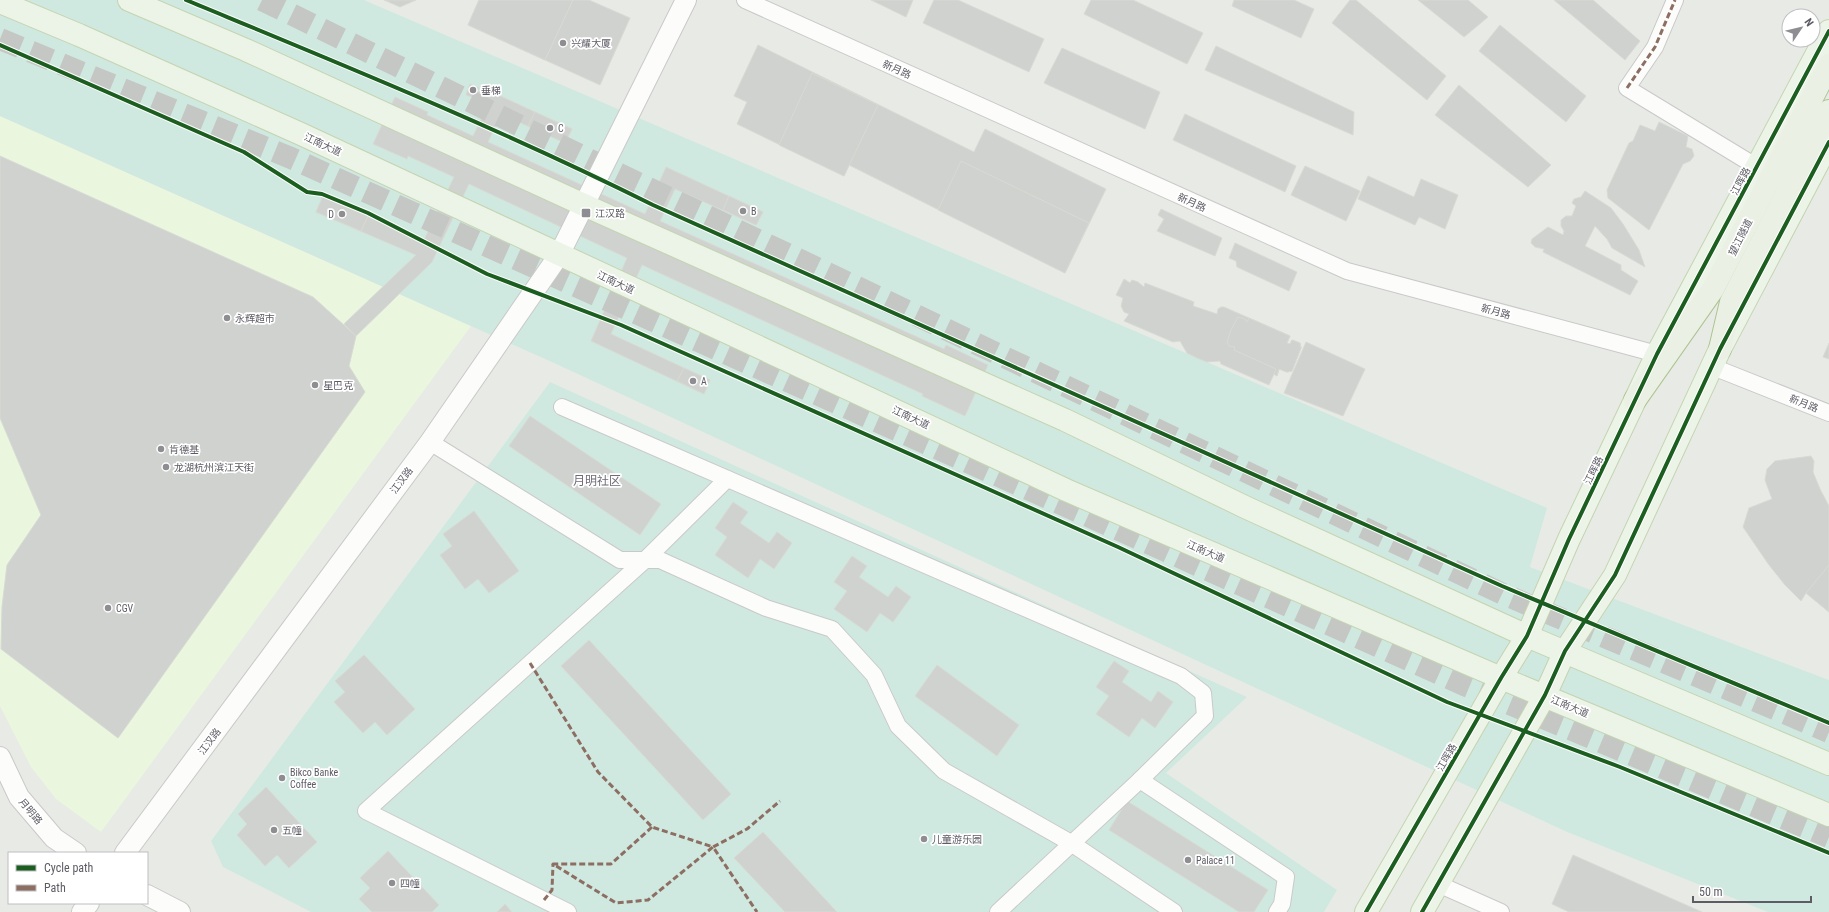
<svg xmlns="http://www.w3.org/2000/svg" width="1829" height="912" viewBox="0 0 1829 912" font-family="'Roboto Condensed','Noto Sans SC',sans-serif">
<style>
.commercial{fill:#eaf6dd}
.green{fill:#d0e9e0}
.building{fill:#cfd2ce;stroke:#d8dad4}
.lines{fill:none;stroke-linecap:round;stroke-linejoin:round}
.trunk-tunnel{stroke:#c5c7c5;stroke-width:22;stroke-dasharray:22 11;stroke-linecap:butt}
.minor-casing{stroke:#c9c9c9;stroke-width:18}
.tertiary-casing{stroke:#c9c9c9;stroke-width:22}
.primary-casing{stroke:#c4d4b1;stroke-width:24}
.trunk-casing{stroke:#aec392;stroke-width:24}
.minor{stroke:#fcfcfb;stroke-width:16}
.tertiary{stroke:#fcfcfb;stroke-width:20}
.primary{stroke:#ecf3e7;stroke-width:22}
.trunk{stroke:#eaf1e4;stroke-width:22}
.quiet{stroke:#8d6e63;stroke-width:3;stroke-dasharray:6 3;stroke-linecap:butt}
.cycleway-casing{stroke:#fff;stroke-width:6}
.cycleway{stroke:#1b5e20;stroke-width:4}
.poi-dot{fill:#8e8d91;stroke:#fff;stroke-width:1.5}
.labels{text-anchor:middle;stroke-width:3.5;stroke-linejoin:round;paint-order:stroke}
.poi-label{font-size:10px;fill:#5d5b64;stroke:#fff;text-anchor:start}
.street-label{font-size:10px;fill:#5d5b64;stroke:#fff}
.quarter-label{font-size:12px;fill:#6e6b76;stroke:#fff}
</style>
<rect width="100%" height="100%" fill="#e8ebe5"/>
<path class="commercial" d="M0,116l471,210 -370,506 -45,-33 -25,-32 -31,-61z"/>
<g class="green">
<path d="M0,0h364l1183,508 -17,59 299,113v232h-61l-201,-80 -1013,-469 -554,-247z"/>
<path d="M550,382l697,315 -81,76 171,117 -13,22h-1013l-88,-45 -12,-26z"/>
</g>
<g class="building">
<path d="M384,0h32l-16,7z"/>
<path d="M479,0h110l41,18 -30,67 -132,-60z"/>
<path d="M479,0h94l-28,60 -77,-35z"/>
<path d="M871,0h42l-7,17z"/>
<path d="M934,0h24l86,39 -15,33 -106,-49z"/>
<path d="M1091,0h42l70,33 -16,31 -103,-50z"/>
<path d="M1234,0h60l20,9 -13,29 -69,-32z"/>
<path d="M1350,0h6l90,76 -19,24 -95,-77z"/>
<path d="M1418,0h50l20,17 -24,20z"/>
<path d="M1554,0h39l47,41 -15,19z"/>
<path d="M1500,25l86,71 -20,26 -87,-71z"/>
<path d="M758,45l216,107 11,-23 121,60 -41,84 -216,-108 -5,11 -107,-52 10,-22 -13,-6z"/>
<path d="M1216,46l138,66 -1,23 -148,-65z"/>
<path d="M1062,48l98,44 -15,37 -101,-46z"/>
<path d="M812,73l66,32 -34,71 -65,-31z"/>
<path d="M470,84l9,4 -5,10 -8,-3z"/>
<path d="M1459,85l92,80 -23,22 -93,-72z"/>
<path d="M477,91l15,6 2,-4 78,36 -7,14 -64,-29 -13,28 157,72 21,-47 97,45 -7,13 -81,-36 -15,32 284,128 2,-4 42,20 -23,51 -43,-20 1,-2 -281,-129 -31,69 99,46 -6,14 -113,-53 36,-83 -158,-74 -37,78 -76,74 -12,-12 72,-69 -100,-43 7,-16 101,44 30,-63 -46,-21 -1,3 -34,-15 22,-47 33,15 -1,3 46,21 16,-33 -14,-6z"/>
<path d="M535,112l37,17 -7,14 -37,-17z"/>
<path d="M1185,114l111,52 -11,26 -112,-52z"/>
<path d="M1659,122l29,14 -2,11 6,2 2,7 -4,5 -7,3 -34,66 -41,-32 -1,-8 22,-47 4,-2 7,-16 15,6z"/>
<path d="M0,156l313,141 43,39 -7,30 16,26 -247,346 -117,-89 1,-42 5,-42 34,-50 -41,-97z"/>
<path d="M961,161l128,62 -24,50 -127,-63z"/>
<path d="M1305,166l55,25 -14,30 -55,-26z"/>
<path d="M1368,176l46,21 7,-18 37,16 -13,34 -26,-12 -4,8 -57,-26z"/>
<path d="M1585,191l26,17 12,16 16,26 6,17 -33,-19 -5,-9 -12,-13 -10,20 36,19v5l17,11 -8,14 -87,-43 1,-3 -9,-2 -4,-4 1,-4 16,-12 15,8 1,-4 -3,-5v-6l5,-4h6l4,-10 -4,-3 2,-4 7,-2z"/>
<path d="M323,196l45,20 -7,15 -45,-19z"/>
<path d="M729,196l34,16 -7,13 -33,-15z"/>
<path d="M1161,209l61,29 -7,18 -58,-25 7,-12 -6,-4z"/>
<path d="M1235,243l62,29 -8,19 -52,-24 -1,-6 -7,-3z"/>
<path d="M1124,279l6,4 2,-3 6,2 6,5 1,-4 49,19 -1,4 24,8 1,-5 3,-2h3l66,29 -3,7 3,1 2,-4 8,3 1,5 -9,23 -5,1 -8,-3 -2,7 -3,-2 -5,11 -48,-21 -1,-3 -13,1 -10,-4 -10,-5 -7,-12 -7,1 -49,-21 5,-7 -5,-2 -3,-6 2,-8 -7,-3z"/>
<path d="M1238,317l7,2 2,3 2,-4 41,18 -3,7 3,1 2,-4 8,3 1,5 -9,23 -5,1 -8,-3 -2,7 -3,-2 2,-5 -42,-19 1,-3 -6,-1 -2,-4 4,-12z"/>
<path d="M1306,342l59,27 -22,47 -59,-23z"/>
<path d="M1829,343v16l-6,-2z"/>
<path d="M684,368l26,12 -6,14 -27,-13z"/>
<path d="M530,416l131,88 -21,31 -131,-89z"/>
<path d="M1811,456l3,5 -1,11 7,17 9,17v106l-23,-19 -5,8 -16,-16 -16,-20 -26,-38 6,-19 23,-9 -7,-19 2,-11 8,-8z"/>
<path d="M733,502l15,10 -8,11 29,20 8,-11 15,11 -18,26 -14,-10 -12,19 -33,-23 12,-18 -12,-9z"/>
<path d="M474,511l45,60 -30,22 -11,-14 -13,10 -25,-34 12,-9 -9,-12z"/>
<path d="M852,556l15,10 -8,11 29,20 8,-11 15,11 -18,25 -13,-9 -13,19 -33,-23 13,-18 -13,-9z"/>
<path d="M1829,565v47l-23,-19z"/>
<path d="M589,640l142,154 -28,26 -142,-154z"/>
<path d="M364,655l51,54 -28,26 -12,-13 -12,11 -29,-31 11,-10 -10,-11z"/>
<path d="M1114,661l15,10 -7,11 29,20 7,-11 15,11 -18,26 -13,-10 -13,19 -33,-23 13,-18 -13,-9z"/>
<path d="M937,665l82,60 -22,31 -82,-60z"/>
<path d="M266,787l51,55 -28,26 -12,-13 -12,11 -28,-31 10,-11 -9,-10z"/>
<path d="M1127,801l141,89 -14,22h-15l-130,-82z"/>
<path d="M763,832l74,80h-52l-51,-54z"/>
<path d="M388,851l51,54 -7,7h-60l-13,-13 11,-11 -10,-10z"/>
<path d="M1573,855l129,57h-133l-17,-8z"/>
<path d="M505,904l7,8h-15z"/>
</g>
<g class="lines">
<g class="trunk-tunnel">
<path d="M262,0l357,174 884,420 326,138"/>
<path d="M0,39l291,119 1173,527 365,152"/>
</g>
<g class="minor-casing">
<g id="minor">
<path d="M745,0l602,271 310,83"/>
<path d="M1675,0l-20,47 -28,41 130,79"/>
<path d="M1713,367l116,46"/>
<path d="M562,407l619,269 22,17 2,23 -65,64 146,97 -4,27 -5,8"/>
<path d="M430,442l190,118h40l106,48 66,21 42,46 24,51 46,45 127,72 103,69"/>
<path d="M1438,884l63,28"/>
<path d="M568,912l-202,-101 279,-251 82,-81"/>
<path d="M998,912l142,-132"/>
</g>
</g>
<g class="tertiary-casing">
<g id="tertiary">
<path d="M0,757l19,40 35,41 22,15"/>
<path d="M125,853l305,-411 129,-187 127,-255"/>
<path d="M147,895l33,17"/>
<path d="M82,912l7,-9"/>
</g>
</g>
<g class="primary-casing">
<g id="primary">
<path d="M129,0l117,50 338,155 481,215 180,87 282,129 302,128"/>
<path d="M0,2l79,33 222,99 765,356 435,188 328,137"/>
<path d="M1366,912l135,-234 26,-42 42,-97 88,-185 172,-323"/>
<path d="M1422,912l123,-217 20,-44 50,-76 105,-226 109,-207"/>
</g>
</g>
<g class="trunk-casing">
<g id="trunk">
<path d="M1720,349l11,-47 98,-191"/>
<path d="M1635,400l78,-111 116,-224"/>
</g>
</g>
<use href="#minor" class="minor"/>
<use href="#tertiary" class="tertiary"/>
<use href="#primary" class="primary"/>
<use href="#trunk" class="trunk"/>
<g class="quiet">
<path d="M1627,88l28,-41 20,-47"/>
<path d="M530,663l68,109 54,55 61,20 34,-18 33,-28"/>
<path d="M652,827l-41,37h-58l63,39 32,-3 65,-53 44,65"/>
<path d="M544,900l8,-10 1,-26"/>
</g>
<g class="cycleway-casing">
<g id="cycleway">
<path d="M186,0c157,65 315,129 467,205l849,381 327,137"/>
<path d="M0,45l244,107 63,40 15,2 46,19 119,61 134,51 497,222 329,155 173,65 209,86"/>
<path d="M1366,912l135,-234 26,-42 42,-97 88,-185 172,-323"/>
<path d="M1422,912l123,-217 20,-44 50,-76 105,-226 109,-207"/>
</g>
</g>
<use href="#cycleway" class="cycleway"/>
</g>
<g class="poi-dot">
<circle cx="563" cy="43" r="4"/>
<circle cx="473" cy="90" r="4"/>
<circle cx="550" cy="128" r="4"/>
<circle cx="743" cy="211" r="4"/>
<rect x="581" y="208" width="10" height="10" rx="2"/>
<circle cx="342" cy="214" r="4"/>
<circle cx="227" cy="318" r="4"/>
<circle cx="693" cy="381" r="4"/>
<circle cx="315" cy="385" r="4"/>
<circle cx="161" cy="449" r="4"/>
<circle cx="166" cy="467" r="4"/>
<circle cx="108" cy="608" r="4"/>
<circle cx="282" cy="778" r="4"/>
<circle cx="274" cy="830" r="4"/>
<circle cx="924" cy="839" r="4"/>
<circle cx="1188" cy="860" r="4"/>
<circle cx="392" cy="883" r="4"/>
</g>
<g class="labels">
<g class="poi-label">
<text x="571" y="47">兴耀大厦</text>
<text x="481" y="94">垂梯</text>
<text x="558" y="132">C</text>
<text x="751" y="215">B</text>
<text x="595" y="217">江汉路</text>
<text x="334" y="218" text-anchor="end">D</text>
<text x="235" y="322">永辉超市</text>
<text x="701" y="385">A</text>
<text x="323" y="389">星巴克</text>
<text x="169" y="453">肯德基</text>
<text x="174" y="471">龙湖杭州滨江天街</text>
<text x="116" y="612">CGV</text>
<text x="290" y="776">Bikco Banke<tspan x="290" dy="12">Coffee</tspan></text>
<text x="282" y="834">五幢</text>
<text x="932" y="843">儿童游乐园</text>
<text x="1196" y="864">Palace 11</text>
<text x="400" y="887">四幢</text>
</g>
<g class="street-label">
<text transform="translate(897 69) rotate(24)" y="4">新月路</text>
<text transform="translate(323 144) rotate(25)" y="4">江南大道</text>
<text transform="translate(1740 181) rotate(-62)" y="4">江晖路</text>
<text transform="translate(1192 202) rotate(24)" y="4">新月路</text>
<text transform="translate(1740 237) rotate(-63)" y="4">望江隧道</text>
<text transform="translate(616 282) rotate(25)" y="4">江南大道</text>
<text transform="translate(1496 311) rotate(15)" y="4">新月路</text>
<text transform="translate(1804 403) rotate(22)" y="4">新月路</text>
<text transform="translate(911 417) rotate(25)" y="4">江南大道</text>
<text transform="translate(1593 470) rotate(-64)" y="4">江晖路</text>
<text transform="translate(401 480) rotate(-53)" y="4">江汉路</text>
<text transform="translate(1206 551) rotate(23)" y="4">江南大道</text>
<text transform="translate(1570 706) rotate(23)" y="4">江南大道</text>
<text transform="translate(209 741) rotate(-53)" y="4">江汉路</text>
<text transform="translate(1446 757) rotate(-60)" y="4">江晖路</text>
<text transform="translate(31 811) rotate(50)" y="4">月明路</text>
</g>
<g class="quarter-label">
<text x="597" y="485">月明社区</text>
</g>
</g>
<rect x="8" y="852" width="140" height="52" fill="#ffffff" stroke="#bebdc1"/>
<rect x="16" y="865" width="20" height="6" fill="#1b5e20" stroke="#bebdc1"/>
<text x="44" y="872" font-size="12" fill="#5d5b64">Cycle path</text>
<rect x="16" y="885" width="20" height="6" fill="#8d6e63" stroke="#bebdc1"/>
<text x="44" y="892" font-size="12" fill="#5d5b64">Path</text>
<g transform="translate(1801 28) rotate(55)"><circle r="19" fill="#ffffff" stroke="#bebdc1"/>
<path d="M0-3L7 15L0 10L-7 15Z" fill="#8e8d91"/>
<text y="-6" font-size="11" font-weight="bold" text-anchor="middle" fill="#5d5b64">N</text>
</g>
<path d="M1693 896v6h118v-6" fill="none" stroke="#5d5b64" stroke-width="2"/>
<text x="1699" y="896" font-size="12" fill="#5d5b64" stroke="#ffffff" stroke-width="3" paint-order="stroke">50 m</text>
</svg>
